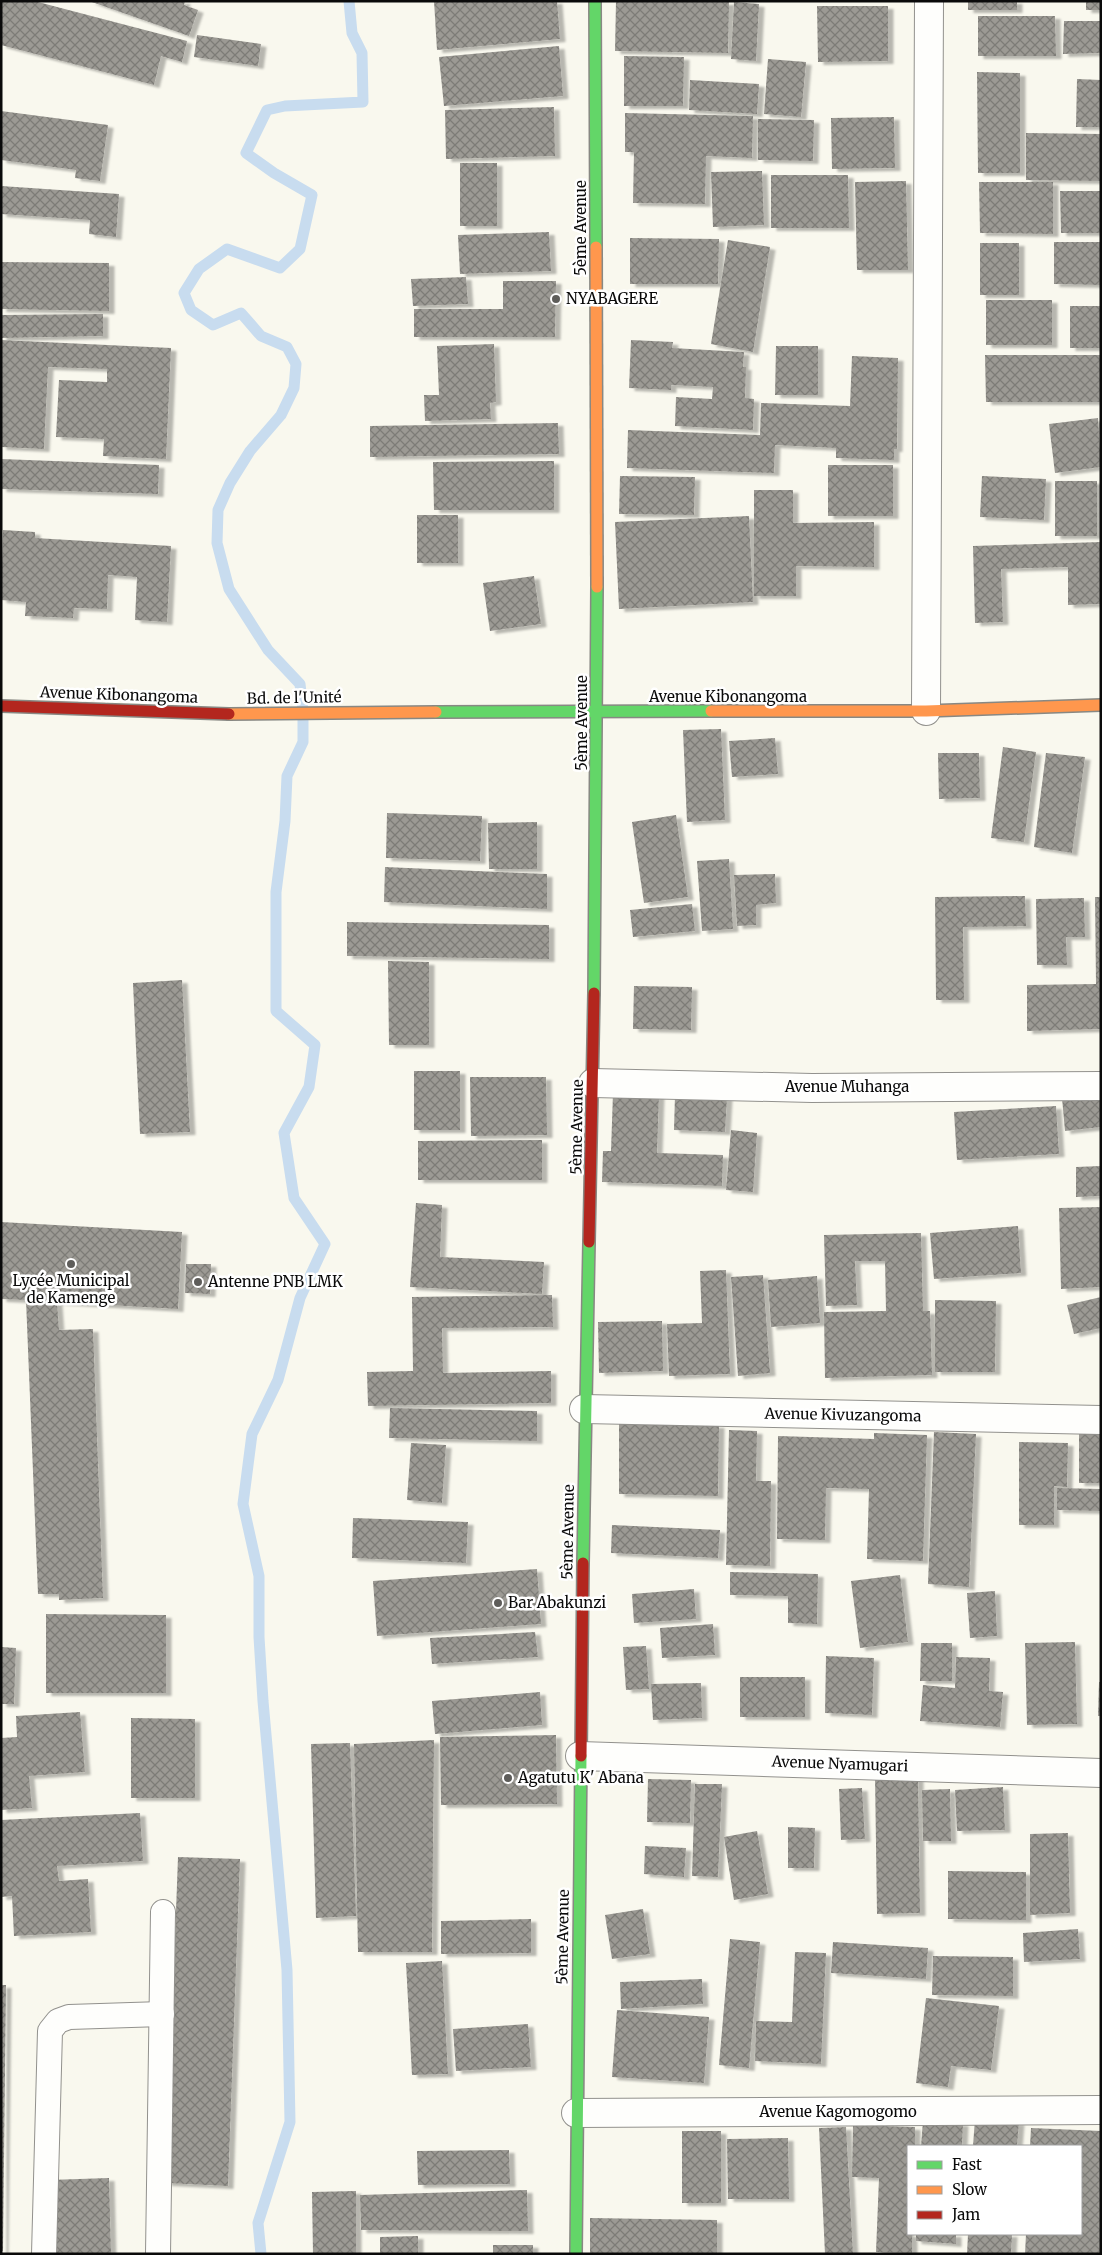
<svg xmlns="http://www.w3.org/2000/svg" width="1102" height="2255" viewBox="0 0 1102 2255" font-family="Merriweather,serif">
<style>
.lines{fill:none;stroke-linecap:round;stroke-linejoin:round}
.stream{stroke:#c8dcef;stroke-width:11}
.building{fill:url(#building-cross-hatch);filter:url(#shadow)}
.lane-casing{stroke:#92918d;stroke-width:26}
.street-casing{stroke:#92918d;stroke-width:30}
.fast-casing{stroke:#888883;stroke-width:14}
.slow-casing{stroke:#888883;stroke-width:14}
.jam-casing{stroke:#888883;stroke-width:14}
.lane{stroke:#fefefc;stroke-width:24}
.street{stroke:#fefefc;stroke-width:28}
.fast{stroke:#63d668;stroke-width:11}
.slow{stroke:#ff974d;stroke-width:11}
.jam{stroke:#b3261e;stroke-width:11}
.poi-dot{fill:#5e5d5a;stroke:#fff;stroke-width:2}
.labels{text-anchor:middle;stroke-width:5;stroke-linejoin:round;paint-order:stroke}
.street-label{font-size:15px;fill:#0a0a0a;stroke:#fff}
.poi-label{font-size:15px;fill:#0a0a0a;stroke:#fff;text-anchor:start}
</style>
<defs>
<pattern id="building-cross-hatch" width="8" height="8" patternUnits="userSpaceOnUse" patternTransform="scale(1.25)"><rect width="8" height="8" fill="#9c9a94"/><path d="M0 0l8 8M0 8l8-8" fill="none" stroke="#7d7c77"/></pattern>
<filter id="shadow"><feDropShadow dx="5.5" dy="3" stdDeviation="1" flood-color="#0004"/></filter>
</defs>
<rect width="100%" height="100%" fill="#f9f8ee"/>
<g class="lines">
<path class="stream" d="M261,2254l-3,-31 32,-101 -3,-152 -24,-269 -4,-64v-61l-16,-72 9,-70 26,-54 22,-82 25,-54 -31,-46 -10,-65 25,-46 6,-42 -39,-34v-119l9,-71 2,-45 16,-34v-32l-3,-26 -32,-34 -39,-61 -12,-46 1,-33 12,-27 20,-32 31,-36 13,-27 2,-24 -9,-17 -26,-11 -20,-23 -28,12 -22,-15 -7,-17 15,-24 28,-20 53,19 20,-19 12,-54 -38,-22 -28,-20 21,-43 18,-4 78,-4 -1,-49 -10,-20 -3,-32"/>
</g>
<g class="building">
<path d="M1,1h33l153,40 -5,21 -21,-6 -7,29 -153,-40z"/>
<path d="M89,1h96l-1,4 14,5 -9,26z"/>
<path d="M434,1h123l3,38 -123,11z"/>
<path d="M616,1l113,1 -1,51 -113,-2z"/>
<rect x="968" y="1" width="49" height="9"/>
<rect x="1086" y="1" width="15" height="9"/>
<path d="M734,2l25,2 -3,57 -25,-2z"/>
<path d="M817,6h71v55l-70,1z"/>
<path d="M978,16h77l1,40h-78z"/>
<path d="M1064,21h37v32l-38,1z"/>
<path d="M197,35l64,9 -3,22 -64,-9z"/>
<path d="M559,46l4,50 -119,10 -5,-49z"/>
<path d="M624,56l60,1 -1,49h-59z"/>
<path d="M768,59l38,3 -5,55 -37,-3z"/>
<path d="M977,72l43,1v100h-42z"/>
<path d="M1077,79l24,1v47h-25z"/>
<path d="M690,80l69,4 -2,30 -68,-4z"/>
<path d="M554,107l1,49 -109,3 -1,-49z"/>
<path d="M1,111l107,14 -8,56 -25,-3 1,-8 -75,-10z"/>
<path d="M625,113l128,3 -1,42 -46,-2 -1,48 -72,-1 1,-51h-9z"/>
<path d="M894,117l1,51 -63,1 -1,-51z"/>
<path d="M758,119l56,1 -1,41 -55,-1z"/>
<path d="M1026,133l75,1v47l-75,-1z"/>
<rect x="460" y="163" width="37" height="63"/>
<path d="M762,171l2,54 -51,2 -2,-55z"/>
<path d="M771,175h77l1,53h-78z"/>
<path d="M906,181l2,89h-51l-2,-88z"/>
<path d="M979,182h74v52l-73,-1z"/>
<path d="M1,186l118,8 -3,43 -27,-3 1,-14 -89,-6z"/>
<path d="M1060,191h41v42h-40z"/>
<path d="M549,232l2,39 -91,3 -2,-39z"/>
<path d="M630,238l89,1 -1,45h-88z"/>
<path d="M728,240l42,7 -17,105 -42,-8z"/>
<path d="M1054,242h47v43l-47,-1z"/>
<rect x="980" y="243" width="39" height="52"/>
<path d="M1,262l108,1v48l-108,-2z"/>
<path d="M466,277l2,27 -55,2 -2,-27z"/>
<path d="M503,281h53l-1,56h-141v-28h89z"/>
<rect x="986" y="300" width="66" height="45"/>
<rect x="1070" y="306" width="31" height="42"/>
<path d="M103,314v22l-102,2v-23z"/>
<path d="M1,340l170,8 -5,111 -63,-3 1,-17 -48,-2 3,-57 48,2v-13l-59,-2 -4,82 -43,-2z"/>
<path d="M631,340l42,2 -1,6 72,4 -1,15h3l-1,31 9,1 -1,31 -78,-4 1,-29 36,2 1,-12 -42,-2v5l-42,-2z"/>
<path d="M494,344l2,58 -6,1 1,16 -66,2 -1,-26h15l-2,-49z"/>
<path d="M776,346h42v49h-43z"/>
<path d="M985,355h116v47h-115z"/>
<path d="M852,356l46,2 -1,91h-3v11l-58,-2v-10l-61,-3 -1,28 -147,-5 1,-38 132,5 1,-32 89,3z"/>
<path d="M1098,418l3,49 -46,6 -6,-49z"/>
<path d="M558,423l1,31 -189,3v-31z"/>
<path d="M1,459l158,6 -1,29 -157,-5z"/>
<path d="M554,461v49h-120l-1,-48z"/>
<rect x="828" y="465" width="65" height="51"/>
<path d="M620,476l75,1 -1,38 -75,-1z"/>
<path d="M982,476l64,3 -2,41 -64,-3z"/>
<rect x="1055" y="481" width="42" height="55"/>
<path d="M754,490h39v33l81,-1v45l-78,-1v30h-42z"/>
<rect x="417" y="515" width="41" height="48"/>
<path d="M749,516l4,86 -134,7 -4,-87z"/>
<path d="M3,530l32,2v6l136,8 -4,76 -32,-2 2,-43 -29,-2 -1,34 -33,-1 -1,10 -48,-2 1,-14 -25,-2z"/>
<path d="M1101,542v62l-33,1v-38l-67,2 2,53 -28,1 -2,-77z"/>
<path d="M534,576l7,48 -51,7 -7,-48z"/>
<path d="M721,729l4,91 -38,2 -4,-92z"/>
<path d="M775,738l3,36 -46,3 -3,-36z"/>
<path d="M1003,747l33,5 -12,90 -33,-4z"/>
<path d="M938,753h41l1,45 -41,1z"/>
<path d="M1046,753l39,4 -13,96 -38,-6z"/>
<path d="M387,813l95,3 -2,45 -94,-3z"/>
<path d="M676,815l12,82 -44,6 -12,-81z"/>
<path d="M537,822v47h-48l-1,-46z"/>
<path d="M729,859l4,70 -31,2 -5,-70z"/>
<path d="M385,867l162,7v35l-163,-7z"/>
<path d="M775,874l1,29 -20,2v20l-19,1 -3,-51z"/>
<path d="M1025,896l1,30 -63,1 1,73h-28l-1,-103z"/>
<path d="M1095,897h6v132l-74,2v-46l69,-1z"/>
<path d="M1084,898l1,39h-19l1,28h-30l-1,-66z"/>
<path d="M692,904l3,27 -62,6 -3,-27z"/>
<path d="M347,922l202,3v34l-202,-3z"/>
<path d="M388,961l41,1v83h-40z"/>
<path d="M182,980l8,152 -50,2 -7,-151z"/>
<path d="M634,986l58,1 -1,43 -58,-1z"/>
<rect x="414" y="1071" width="46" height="59"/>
<path d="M470,1077h76l1,58 -76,1z"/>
<path d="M613,1093l46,1 -2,59 66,2 -1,31 -120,-4 1,-31h8z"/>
<path d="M1101,1094v33l-36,4 -3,-33z"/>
<path d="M675,1095l52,2 -2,35 -51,-2z"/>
<path d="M1056,1106l3,48 -102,6 -3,-48z"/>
<path d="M731,1130l26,3 -4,59 -27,-2z"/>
<path d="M542,1140v40h-124v-39z"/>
<path d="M1101,1166v30l-25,1v-30z"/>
<path d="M416,1203l26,2 -2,52 104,5 -2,32 -132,-7z"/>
<path d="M1101,1207v80l-40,2 -2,-81z"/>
<path d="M1,1222l181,10 -4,77 -121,-7 2,28 34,-1 10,269 -44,2v-6h-21l-12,-294 -25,-1z"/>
<path d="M1018,1226l3,47 -87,6 -4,-46z"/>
<path d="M921,1233l2,78h7l2,64 -107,3 -1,-66 62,-1 -1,-50h-30l2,44 -31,1 -2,-71z"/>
<path d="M186,1264h25l-1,30 -25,-1z"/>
<path d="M726,1270l4,104 -61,2 -2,-52 35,-1 -2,-52z"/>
<path d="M763,1275l7,98 -32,3 -7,-99z"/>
<path d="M817,1276l3,47 -49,4 -3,-47z"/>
<path d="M552,1295l1,32 -111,1 1,45 108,-2v32l-183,3 -1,-34 46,-1 -1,-74z"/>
<path d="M1101,1297v31l-27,6 -7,-29z"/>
<path d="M935,1300l61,1 -1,71h-60z"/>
<path d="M662,1321l1,50 -64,2 -1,-51z"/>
<path d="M390,1408l147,3v30l-148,-3z"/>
<path d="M619,1424l100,1 -1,71 -99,-2z"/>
<path d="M729,1430l28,1 -1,50h15l-1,85 -44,-1z"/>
<path d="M934,1432l42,2 -7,153 -41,-3z"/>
<path d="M874,1433l53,2 -4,126 -56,-2 2,-70 -43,-1 -1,52 -48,-1 1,-103 96,3z"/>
<rect x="1079" y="1433" width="22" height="50"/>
<path d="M1019,1442l49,1 -1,44 -13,-1v39h-35z"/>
<path d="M411,1443l35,2 -4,58 -35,-3z"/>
<path d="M1057,1488l44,1v22l-44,-1z"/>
<path d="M353,1518l115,4 -2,41 -114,-5z"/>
<path d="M612,1525l108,5 -2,28 -107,-5z"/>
<path d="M537,1569l4,55 -164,12 -4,-55z"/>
<path d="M730,1572l88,2 -1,50 -29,-1v-27l-58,-1z"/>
<path d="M900,1575l8,67 -48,6 -9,-67z"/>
<path d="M694,1589l2,30 -62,4 -2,-29z"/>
<path d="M995,1591l2,45 -27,2 -3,-45z"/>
<path d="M46,1614l120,1v78h-120z"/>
<path d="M713,1624l2,31 -53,3 -2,-30z"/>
<path d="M535,1632l3,25 -106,7 -2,-26z"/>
<path d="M1075,1642l2,82 -50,1 -2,-82z"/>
<path d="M921,1643h31v38h-32z"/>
<path d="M646,1646l3,43 -23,1 -3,-43z"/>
<path d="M1,1647l15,1 -2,56h-13z"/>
<path d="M826,1656l48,2 -2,57 -47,-2z"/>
<path d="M956,1657l34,1 -1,33 14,1 -3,35 -80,-6 3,-36 32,3z"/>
<rect x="740" y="1677" width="65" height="40"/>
<path d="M1099,1682h2v34h-3z"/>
<path d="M701,1683l1,35 -49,2 -2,-36z"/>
<path d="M540,1692l2,33 -107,9 -3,-33z"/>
<path d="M80,1712l5,60 -56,4 3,32 -31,2v-72l16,-1 -1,-21z"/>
<path d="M131,1718l64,1v79h-64z"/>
<path d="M556,1735l1,69 -116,1 -1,-68z"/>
<path d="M434,1740l-2,212h-74l-4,-208z"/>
<path d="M350,1743l6,173 -40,2 -5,-174z"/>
<path d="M875,1776h43l2,137 -43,1z"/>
<path d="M648,1779l43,1 -1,43 -43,-1z"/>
<path d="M695,1784h27l-4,93 -26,-1z"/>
<path d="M1003,1787l2,43 -48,1 -2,-41z"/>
<path d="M862,1788l3,51 -24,1 -2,-51z"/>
<path d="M950,1789l1,52h-28l-1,-51z"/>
<path d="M140,1813l3,48 -86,5 2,15 29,-2 3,53 -77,4 -2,-40 -11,1v-77z"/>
<path d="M788,1827l27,1 -1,40h-26z"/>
<path d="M757,1831l11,63 -34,6 -10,-63z"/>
<path d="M1068,1833l2,80 -40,2v-81z"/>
<path d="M645,1846l41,2 -2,29 -40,-3z"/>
<path d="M178,1857l62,2 -12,327 -62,-3z"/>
<path d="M948,1871l78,1v48l-78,-1z"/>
<path d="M643,1909l7,45 -38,5 -7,-44z"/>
<path d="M531,1919v34l-90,1v-33z"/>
<path d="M1078,1929l2,30 -56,3 -1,-29z"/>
<path d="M730,1939l30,3 -11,126 -30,-3z"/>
<path d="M833,1942l95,6 -2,31 -95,-6z"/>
<path d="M795,1952l31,1 -5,111 -66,-3 1,-40 36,1z"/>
<path d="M933,1956l80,1v39l-81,-1z"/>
<path d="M442,1961l6,113 -36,1 -6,-112z"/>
<path d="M702,1979l1,25 -82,5 -1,-27z"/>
<path d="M1,1985h5l-3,266h-2z"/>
<path d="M926,1998l73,8 -8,64 -40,-4 -3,21 -32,-4z"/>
<path d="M617,2010l92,7 -5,66 -92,-6z"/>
<path d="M528,2024l3,43 -75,4 -3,-42z"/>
<path d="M975,2119l44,3 -2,24h-44z"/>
<path d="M923,2121l40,2 -1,23h-41z"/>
<path d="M853,2125l62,2v19h-7v88h4v19l-36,-1 3,-74 -27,-1z"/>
<path d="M846,2127l7,127h-28l-6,-126z"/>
<path d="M1031,2128l70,3v123h-76l1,-20h55v-88h-51z"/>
<rect x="682" y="2131" width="39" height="72"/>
<path d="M788,2138l1,61h-61l-1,-60z"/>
<path d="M509,2150l1,34 -92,1 -1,-34z"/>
<path d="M109,2178l2,76h-60l-2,-74z"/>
<path d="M527,2190l1,41 -167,-1 -1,-35z"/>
<path d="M356,2191v63h-43l-1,-62z"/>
<path d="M590,2218l127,2v34h-127z"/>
<path d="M916,2234h40v10l-40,-3z"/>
<path d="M968,2234h44l-1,20h-44z"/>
<path d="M418,2236v18h-38v-17z"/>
<rect x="493" y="2245" width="40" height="9"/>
</g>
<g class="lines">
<g class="lane-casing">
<g id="lane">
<path d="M44,2254l6,-223 8,-10 11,-4 93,-3"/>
<path d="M158,2254l5,-342"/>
</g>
</g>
<g class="street-casing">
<g id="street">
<path d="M926,711l3,-710"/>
<path d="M593,1083l219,5 289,-2"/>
<path d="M584,1409l517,11"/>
<path d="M580,1756l521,17"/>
<path d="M576,2113l525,-3"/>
</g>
</g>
<g class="fast-casing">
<g id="fast">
<path d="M595,1l1,246"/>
<path d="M436,712l275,-1"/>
<path d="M594,993l3,-406"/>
<path d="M583,1563l6,-321"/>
<path d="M576,2254l5,-498"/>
</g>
</g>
<g class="slow-casing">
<g id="slow">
<path d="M596,247l1,340"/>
<path d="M711,711h215l175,-6"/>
<path d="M229,714l207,-2"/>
</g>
</g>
<g class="jam-casing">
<g id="jam">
<path d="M1,706l228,8"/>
<path d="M589,1242l5,-249"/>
<path d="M581,1756l2,-193"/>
</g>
</g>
<use href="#lane" class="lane"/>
<use href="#street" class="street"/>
<use href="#fast" class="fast"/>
<use href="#slow" class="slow"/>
<use href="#jam" class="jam"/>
</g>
<g class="poi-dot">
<circle cx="556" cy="299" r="5"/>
<circle cx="71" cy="1264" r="5"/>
<circle cx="198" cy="1282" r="5"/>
<circle cx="498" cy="1603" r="5"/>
<circle cx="508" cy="1778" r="5"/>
</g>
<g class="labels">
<g class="street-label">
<text transform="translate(581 228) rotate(-90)" y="5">5ème Avenue</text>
<text transform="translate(119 695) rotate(2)" y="5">Avenue Kibonangoma</text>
<text x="728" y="702">Avenue Kibonangoma</text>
<text transform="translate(294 698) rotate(-1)" y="5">Bd. de l'Unité</text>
<text transform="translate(582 723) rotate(-90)" y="5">5ème Avenue</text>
<text x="847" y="1092">Avenue Muhanga</text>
<text transform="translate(577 1127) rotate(-89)" y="5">5ème Avenue</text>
<text transform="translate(843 1415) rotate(1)" y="5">Avenue Kivuzangoma</text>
<text transform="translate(568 1532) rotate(-89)" y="5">5ème Avenue</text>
<text transform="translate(840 1764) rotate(2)" y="5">Avenue Nyamugari</text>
<text transform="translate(563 1937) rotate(-89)" y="5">5ème Avenue</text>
<text x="838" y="2117">Avenue Kagomogomo</text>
</g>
<g class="poi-label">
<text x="566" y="304">NYABAGERE</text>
<text x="71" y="1286" text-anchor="middle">Lycée Municipal<tspan x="71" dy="17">de Kamenge</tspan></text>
<text x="208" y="1287">Antenne PNB LMK</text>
<text x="508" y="1608">Bar Abakunzi</text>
<text x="518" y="1783">Agatutu K' Abana</text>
</g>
</g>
<rect width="1102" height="2255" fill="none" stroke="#0a0a0a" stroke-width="5"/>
<rect x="907" y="2145" width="175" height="90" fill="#ffffff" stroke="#9d9d9d"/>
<rect x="917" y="2161" width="25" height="8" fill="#63d668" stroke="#9d9d9d"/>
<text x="952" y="2170" font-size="15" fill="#0a0a0a">Fast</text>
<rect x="917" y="2186" width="25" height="8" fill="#ff974d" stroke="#9d9d9d"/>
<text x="952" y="2195" font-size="15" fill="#0a0a0a">Slow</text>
<rect x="917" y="2211" width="25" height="8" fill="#b3261e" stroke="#9d9d9d"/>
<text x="952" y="2220" font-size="15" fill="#0a0a0a">Jam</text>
</svg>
